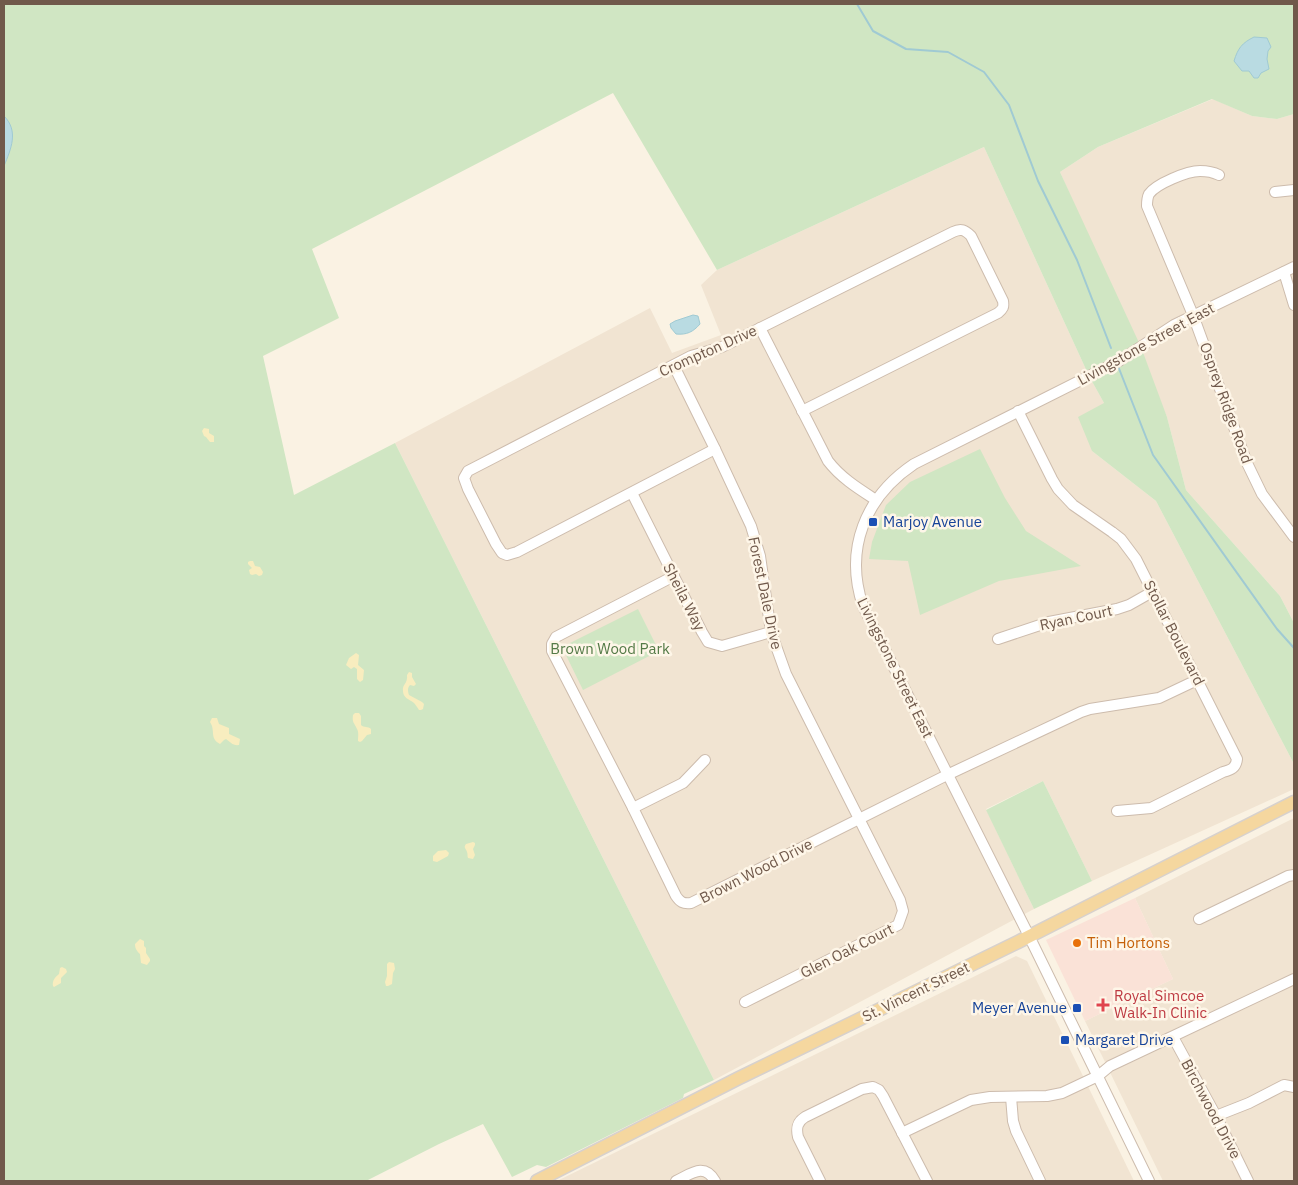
<svg xmlns="http://www.w3.org/2000/svg" width="1298" height="1185" viewBox="0 0 1298 1185" font-family="'IBM Plex Sans',sans-serif">
<style>
.residential{fill:#f1e4d2}
.commercial{fill:#fae2d7}
.green{fill:#d0e6c3}
.sand{fill:#f8edbf}
.water{fill:#b9dbe2;stroke:#a0cad3}
.lines{fill:none;stroke-linecap:round;stroke-linejoin:round}
.stream{stroke:#a0cad3;stroke-width:2}
.minor-casing{stroke:#cdbcad;stroke-width:12}
.major-casing{stroke:#d7d1cd;stroke-width:15}
.minor{stroke:#fff;stroke-width:10}
.major{stroke:#f5d79f;stroke-width:12}
.transit-dot{fill:#1a4fb4;stroke:#fef6e8;stroke-width:2}
.food-dot{fill:#e8710a;stroke:#fef6e8;stroke-width:2}
.health-dot{fill:#e0444e;stroke:#fef6e8;stroke-width:2}
.labels{text-anchor:middle;stroke-width:5;stroke-linejoin:round;paint-order:stroke}
.street-label{font-size:15px;fill:#70594b;stroke:#fef6e8}
.transit-label{font-size:15px;fill:#164399;stroke:#fef6e8;text-anchor:start}
.park-label{font-size:15px;fill:#547a47;stroke:#fef6e8}
.food-label{font-size:15px;fill:#c56008;stroke:#fef6e8;text-anchor:start}
.health-label{font-size:15px;fill:#be3a42;stroke:#fef6e8;text-anchor:start}
</style>
<rect width="100%" height="100%" fill="#faf2e3"/>
<g class="residential">
<path d="M1213,99l39,17 25,3 17,-5v509l-14,-27 -94,-106 -19,-73 -107,-245 38,-25z"/>
<path d="M984,147l105,229 15,27 -12,48 64,50 138,263v25l-202,92 -49,-100 -57,28 48,100 -320,171 -319,-637 255,-135 22,45 49,-18 -20,-50 16,-15z"/>
<path d="M1294,818v363h-131l-78,-160 88,-42 -38,-81z"/>
<path d="M1016,956l11,5 107,220h-577z"/>
</g>
<path class="commercial" d="M1135,898l38,81 -88,42 -39,-81z"/>
<g class="green">
<path d="M4,4h1290v110l-17,5 -25,-3 -40,-17 -114,48 -38,25 81,175 26,70 19,73 94,106 14,27v141l-138,-263 -64,-50 -14,-34 26,-14 -15,-27 -105,-229 -267,123 -104,-177 -301,156 27,69 -76,38 31,139 101,-52 319,637 -30,14 -1,4 -137,69 -9,-2 -25,12 -29,-53 -44,20 -73,37h-362z"/>
<path d="M980,449l25,49 21,33 55,35 -82,15 -79,34 -12,-54 -39,-2 3,-17 14,-37 24,-23z"/>
<path d="M638,609l21,42 -76,39 -21,-43z"/>
<path d="M1043,781l49,100 -58,28 -48,-99z"/>
</g>
<g class="sand">
<path d="M204,428l5,1v4l5,3v6h-4l-4,-5 -2,-1 -2,-5z"/>
<path d="M250,561h3l2,5 5,1 3,5 -1,3 -3,1 -3,-2 -4,1 -2,-1 -1,-4 3,-2 -4,-4v-2z"/>
<path d="M356,653l3,2 -1,10 6,5 -1,10 -3,2 -3,-3v-10l-3,-2 -3,2 -5,-4 3,-7z"/>
<path d="M409,672l3,1v4l4,7 -2,2 -4,-1c-3,3 -2,7 -1,10l13,7 2,2 -1,5 -2,1h-2c-1,-2 -4,-6 -5,-7 -5,-4 -11,-5 -11,-12 -1,-7 5,-7 4,-16z"/>
<path d="M355,713h4l2,3v9c3,3 7,1 10,4v5l-4,1 -5,6 -2,1 -2,-1c0,-4 1,-9 -1,-12 -3,-7 -5,-6 -4,-14z"/>
<path d="M212,718h5l2,6 10,4v6l11,5 -1,6c-6,1 -9,-3 -13,-6l-2,1 -4,4c-11,-6 -4,-13 -10,-22z"/>
<path d="M473,842l2,1v2l-2,4 2,6 -2,4 -5,-1c-1,-2 0,-4 -1,-6 -1,-4 -4,-4 -1,-8z"/>
<path d="M446,850l3,3 -1,3 -11,6 -4,-1v-5l5,-5z"/>
<path d="M140,939l4,2v5l2,2v5l4,6v2l-3,4 -6,-2 -1,-9c-3,-3 -5,-5 -5,-10z"/>
<path d="M389,962l5,1 1,6 -2,4 -1,11 -4,2h-2l-1,-4 2,-6v-12z"/>
<path d="M62,967l4,2 1,3 -6,6v5l-7,4 -1,-1c-1,-5 2,-9 6,-12l1,-6z"/>
</g>
<g class="water">
<path d="M1254,37l13,1 4,9 -3,4 -1,8 2,10 -8,4 -3,5h-4l-5,-7h-7l-8,-10c4,-13 8,-18 20,-24z"/>
<path d="M4,116c15,15 7,33 0,50z"/>
<path d="M693,315l5,1 2,8c-7,8 -13,11 -24,10l-5,-6 -1,-4 5,-3z"/>
</g>
<g class="lines">
<g class="stream">
<path d="M857,4l16,27 33,18 42,3 36,20 25,33 29,76 39,79 34,88"/>
<path d="M1118,366l35,89 124,174 17,19"/>
</g>
<g class="minor-casing">
<g id="minor">
<path d="M1219,175c-6,-3 -13,-4 -19,-4 -13,0 -44,13 -51,23 -2,4 -2,7 -2,12l46,109 54,148 15,31 32,43"/>
<path d="M1275,192l19,-2"/>
<path d="M1284,272l10,33"/>
<path d="M760,328l68,133c13,17 31,28 48,39"/>
<path d="M674,366l41,83 36,77 9,30 11,76 15,42 114,226 3,11 -5,14 -153,77"/>
<path d="M1018,411l34,68 6,10 15,16 39,27 9,7 15,20 101,200c-1,9 -6,11 -14,13l-72,36 -34,3"/>
<path d="M715,449l-198,103 -10,3 -5,-2 -6,-9 -28,-55 -4,-11 4,-7 223,-115 31,-9 231,-115c8,-4 12,-2 18,4l32,65c1,6 0,8 -5,12l-196,98"/>
<path d="M632,493l70,139 6,10 14,4 49,-14"/>
<path d="M674,576l-118,61 -4,7v7l81,157 43,88c4,6 7,8 15,7l256,-128 134,-63 9,-3 69,-11 38,-18"/>
<path d="M998,639l51,-17 68,-13 12,-4 23,-13"/>
<path d="M633,808l50,-25 22,-23"/>
<path d="M1199,919l89,-43 6,-1"/>
<path d="M1173,1037l43,79 32,65"/>
<path d="M1011,1097l2,24 3,10 24,50"/>
<path d="M1216,1116l33,-13 35,-18 10,2"/>
<path d="M902,1133l69,-33 19,-3 57,-1 15,-3 36,-17 12,-10 184,-87"/>
<path d="M676,1181c15,-7 28,-19 39,0"/>
<path d="M820,1181l-22,-44c-2,-9 -1,-15 7,-20l57,-28 11,-2 6,3 4,6 44,85"/>
<path d="M1149,1181l-120,-245 -166,-330c-19,-57 2,-109 51,-142l205,-103 55,-36 120,-58"/>
</g>
</g>
<g class="major-casing">
<path id="major" d="M537,1181l202,-103 279,-136 276,-140"/>
</g>
<use href="#minor" class="minor"/>
<use href="#major" class="major"/>
</g>
<g class="transit-dot">
<rect x="868" y="517" width="10" height="10" rx="2.5"/>
<rect x="1072" y="1003" width="10" height="10" rx="2.5"/>
<rect x="1060" y="1035" width="10" height="10" rx="2.5"/>
</g>
<circle class="food-dot" cx="1077" cy="943" r="5"/>
<path class="health-dot" d="M1100.5 997.5h5v5h5v5h-5v5h-5v-5h-5v-5h5z"/>
<g class="labels">
<g class="street-label">
<text transform="translate(1146 344) rotate(-29)" y="5">Livingstone Street East</text>
<text transform="translate(708 351) rotate(-24)" y="5">Crompton Drive</text>
<text transform="translate(1226 403) rotate(70)" y="5">Osprey Ridge Road</text>
<text transform="translate(765 593) rotate(78)" y="5">Forest Dale Drive</text>
<text transform="translate(684 597) rotate(63)" y="5">Sheila Way</text>
<text transform="translate(1076 618) rotate(-12)" y="5">Ryan Court</text>
<text transform="translate(1174 633) rotate(63)" y="5">Stollar Boulevard</text>
<text transform="translate(895 668) rotate(64)" y="5">Livingstone Street East</text>
<text transform="translate(756 871) rotate(-27)" y="5">Brown Wood Drive</text>
<text transform="translate(847 951) rotate(-27)" y="5">Glen Oak Court</text>
<text transform="translate(916 992) rotate(-26)" y="5">St. Vincent Street</text>
<text transform="translate(1211 1109) rotate(62)" y="5">Birchwood Drive</text>
</g>
<g class="transit-label">
<text x="883" y="527">Marjoy Avenue</text>
<text x="1067" y="1013" text-anchor="end">Meyer Avenue</text>
<text x="1075" y="1045">Margaret Drive</text>
</g>
<g class="park-label">
<text x="610" y="654">Brown Wood Park</text>
</g>
<g class="food-label">
<text x="1087" y="948">Tim Hortons</text>
</g>
<g class="health-label">
<text x="1114" y="1001">Royal Simcoe<tspan x="1114" dy="17">Walk-In Clinic</tspan></text>
</g>
</g>
<rect width="1298" height="1185" fill="none" stroke="#70594b" stroke-width="10"/>
</svg>
